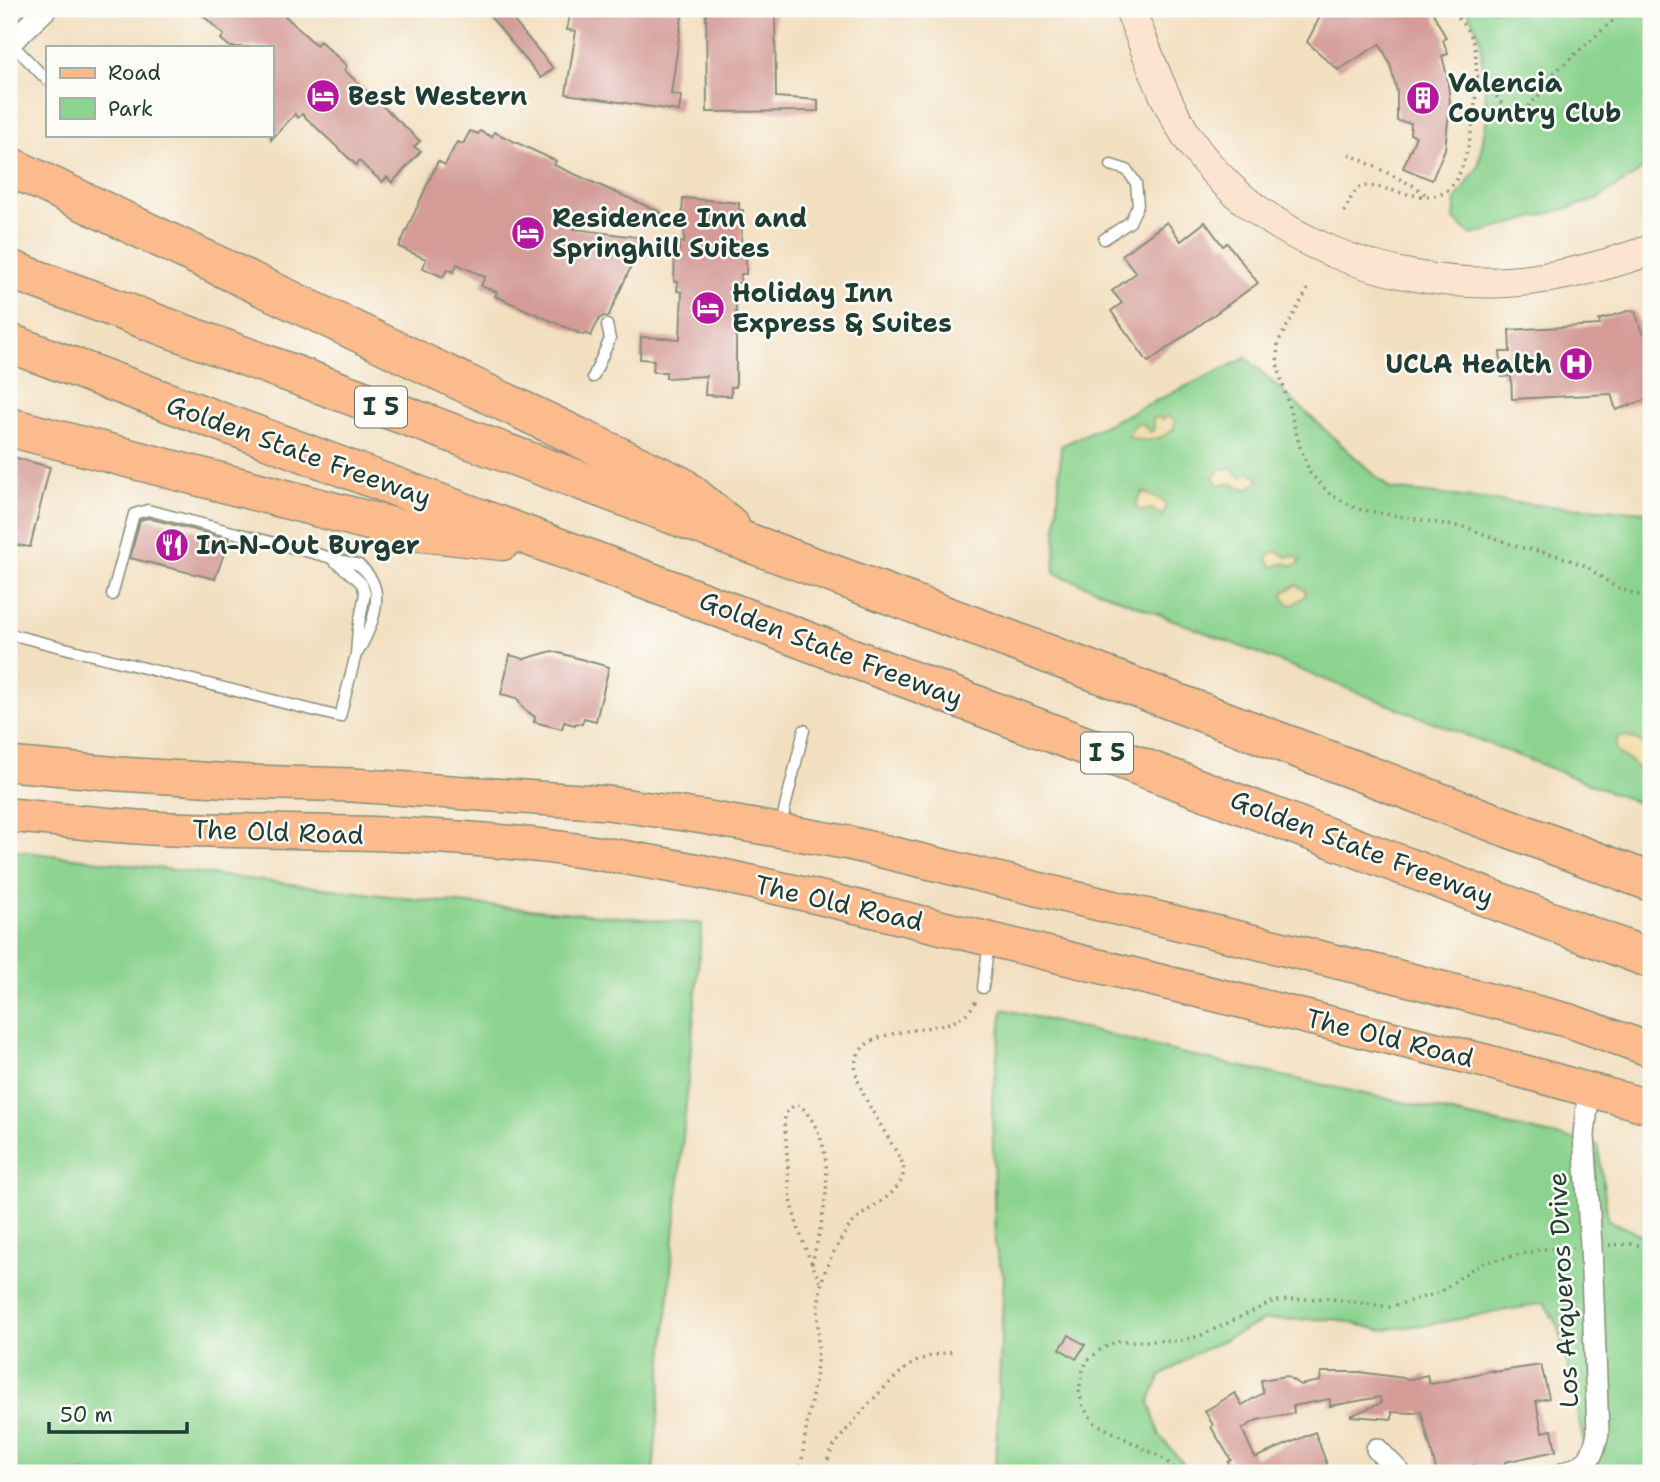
<svg xmlns="http://www.w3.org/2000/svg" width="1660" height="1482" viewBox="0 0 1660 1482" font-family="'Shantell Sans',sans-serif">
<style>
.green{fill:#8bd38e;stroke:#558861;stroke-width:2}
.sand{fill:#eeda9e;stroke:#868c69;stroke-width:2}
.building{fill:#d49b97}
.lines{fill:none;stroke-linecap:round;stroke-linejoin:round}
.lane-casing{stroke:#888e7a;stroke-width:13}
.street-casing{stroke:#888e7a;stroke-width:24}
.secondary-casing{stroke:#888e7a;stroke-width:32}
.primary-casing{stroke:#888e7a;stroke-width:36}
.highway-casing{stroke:#888e7a;stroke-width:41}
.path{stroke:#888e7a;stroke-width:3.5;stroke-dasharray:2 5;stroke-linecap:butt}
.lane{stroke:#fff;stroke-width:10}
.street{stroke:#fff;stroke-width:21}
.secondary{stroke:#fde4d1;stroke-width:30}
.primary{stroke:#fbbb8c;stroke-width:33}
.highway{stroke:#fbbb8c;stroke-width:38}
.labels{text-anchor:middle;stroke-width:5;stroke-linejoin:round;paint-order:stroke}
.shield{fill:#fdfcf7;stroke:#62766e;stroke-width:2}
.shield-label{font-size:24px;font-weight:bold;fill:#1f3d34}
.poi-label{font-size:26px;font-weight:bold;fill:#1f3d34;stroke:#fdfcf7;text-anchor:start}
.street-label{font-size:26px;fill:#1f3d34;stroke:#fdfcf7}
</style>
<rect width="100%" height="100%" fill="#fdfcf7"/>
<filter id="ink" filterUnits="userSpaceOnUse"><feTurbulence type="fractalNoise" baseFrequency=".0143" numOctaves="2"/><feDisplacementMap in="SourceGraphic" scale="14" xChannelSelector="R" yChannelSelector="G"/><feConvolveMatrix kernelMatrix="1 2 1 2 8 2 1 2 1" color-interpolation-filters="sRGB"/></filter>
<filter id="wash" filterUnits="userSpaceOnUse"><feTurbulence type="fractalNoise" baseFrequency=".00686" numOctaves="4" result="noise"/><feDisplacementMap in="SourceGraphic" scale="28" xChannelSelector="R" yChannelSelector="G"/><feGaussianBlur stdDeviation="1.57" result="paint"/><feColorMatrix in="noise" values="0 0 0 0 0 0 0 0 0 0 0 0 0 0 0 0 0 1.4 0 .05"/><feComposite in="paint" operator="in"/></filter>
<g filter="url(#wash)">
<rect width="100%" height="100%" fill="#f2dfc0"/>
<g class="green">
<path d="M1467,9h184v152l-13,12 -42,27 -124,35 -18,-15 2,-21 22,-32 9,-50 -7,-80z"/>
<path d="M1246,358l144,131 156,17 105,6v296l-597,-235 7,-127z"/>
<path d="M9,850l413,50 280,24 -49,549h-644z"/>
<path d="M1003,1009l198,49 397,87 10,75 36,17 7,1v235h-52l-16,-34 -24,-111 -15,-25 -112,21 -52,6 -45,-11 -70,1 -72,35 -33,22 -11,25 11,34 31,37h-196l9,-196 -9,-31 -3,-149z"/>
</g>
<g class="sand">
<path d="M1168,416l7,4 -1,9c-13,11 -31,15 -46,7l7,-12h8l7,8 4,-2 -1,-11 3,-2 7,2z"/>
<path d="M1226,468l6,1 9,8 8,-5 9,5v5l-11,7 -15,-5h-14l-5,-7 8,-8z"/>
<path d="M1143,492l19,8 4,4 -3,12 -11,-7 -10,2 -5,-3 -1,-5z"/>
<path d="M1275,551l12,6 7,-1 7,5 -6,5 -11,-3 -11,4 -6,-7 1,-4z"/>
<path d="M1297,585l9,7 -1,4 -12,9 -6,-2 -4,-7 1,-4z"/>
<path d="M1621,736l8,1 22,11v34l-21,-21 -15,-10 2,-12z"/>
</g>
<g id="blocks">
<g class="building">
<path d="M196,9h82l38,36 4,-4 27,25 -3,4 76,71 -6,6 7,4 -29,32 -5,-6 -5,5 -23,-21 -3,4 -54,-51 -4,4 -3,-4 -24,26v-93h-41l-9,-8 3,-4z"/>
<path d="M484,9h20l49,59 -12,10z"/>
<path d="M571,9h112l-12,85 10,2 -2,15 -113,-17 10,-63 -9,-1z"/>
<path d="M706,9h69l1,88 42,3v11l-111,1z"/>
<path d="M1324,9h107l15,29 -3,2 5,14 -6,2 5,20 3,27 -5,46 -13,31 -29,-12 13,-32 -6,-2 1,-11 -14,-2v-29l-7,-28 -10,-20 -42,26 -31,-28z"/>
<path d="M470,131l8,3 2,-3 12,6 2,-5 62,29 -2,4 108,48h-87l-1,16 70,9 -36,79 -4,-1 -5,3 -8,17 -6,-3 -2,2 -88,-39 2,-4 -16,-6 4,-9 -28,-13 -3,8 -6,-3 -5,8 -20,-9 3,-9 -27,-12 39,-86 7,4 12,-23 6,2z"/>
<path d="M683,198l56,5v7h4l-2,33h5v31h-5l-1,9h-4v104h-5v9l-26,-1 1,-19 -40,2v-6h-13l1,-12 -14,-1 1,-22 39,2 2,-47 -5,-1 1,-9h-4l1,-30 4,-1 1,-9 4,1 1,-29h-3z"/>
<path d="M1167,222l14,19 24,-19 18,24 4,-3 31,40 -110,79 -37,-51 11,-8 -10,-12 24,-18 -14,-18z"/>
<path d="M1631,310l4,1 7,22 9,-3v68l-35,12 -5,-16 -99,5 -1,-23 -9,1 -2,-25h10l-1,-22 91,-5 -1,-5z"/>
<path d="M9,456l41,11 -20,80 -21,-3z"/>
<path d="M148,518l81,21 -14,40 -85,-21 10,-38z"/>
<path d="M552,651l57,16 -13,54 -12,-3 -2,6 -6,-1 -1,2 -11,-3 -2,7 -28,-7 1,-5 -12,-9 -6,-10 -16,-4 9,-39 14,4z"/>
<path d="M1069,1335l16,10 -9,14 -16,-10z"/>
<path d="M1541,1365l8,33 -13,3 6,31 10,-2 4,21 -51,11v2l-19,5 -10,1 -1,-5 -38,8 -16,-62 -8,2 -21,-1v7l-42,-3 31,-13 -1,-6 -50,9v-7l-37,7 1,7 -37,7 -15,9 13,29 60,-26 15,41h-110l11,-5 -3,-6 3,-2 -20,-33 2,-2 -8,-14 30,-18 7,12 21,-12 -2,-13 26,-4 13,9 20,-4 1,-9h38l52,7 16,-4 2,8 3,1 62,-14v2z"/>
</g>
</g>
</g>
<g filter="url(#ink)">
<use href="#blocks" fill-opacity="0" stroke="#888e7a" stroke-width="2"/>
<g class="lines">
<g class="lane-casing">
<g id="lane">
<path d="M11,43l36,37"/>
<path d="M1104,239l26,-17 8,-17 -2,-22 -9,-13 -16,-5"/>
<path d="M593,377l17,-38 -3,-14"/>
<path d="M112,595l22,-81 14,-4 211,55c7,6 14,14 16,23 5,21 -7,46 -17,64"/>
<path d="M9,634l331,83 16,-63 2,-25 7,-35 -3,-10 -6,-6 -24,-19"/>
<path d="M780,828l24,-98"/>
<path d="M983,988l6,-46"/>
</g>
</g>
<g class="street-casing">
<g id="street">
<path d="M9,44l37,-35"/>
<path d="M1377,1449l23,24"/>
<path d="M1564,1473c26,-9 28,-14 34,-40l-7,-187 -7,-111 5,-47"/>
</g>
</g>
<g class="secondary-casing">
<path id="secondary" d="M1130,9c18,45 36,100 65,139 69,94 198,140 311,134 51,-3 98,-16 145,-32"/>
</g>
<g class="primary-casing">
<g id="primary">
<path d="M9,764l110,10 132,8 101,3 256,18 95,14 146,26 538,131 183,47 81,29"/>
<path d="M9,815c54,5 109,12 163,14 104,3 209,2 312,11 125,10 248,36 370,66l635,156 162,45"/>
</g>
</g>
<g class="highway-casing">
<g id="highway">
<path d="M9,166l672,320 49,40"/>
<path d="M9,269l970,359 672,254"/>
<path d="M9,343l554,206 1088,410"/>
<path d="M9,427l395,103 98,11"/>
</g>
</g>
<g class="path">
<path d="M1477,76c14,9 20,24 32,36h14l21,-22 10,-17 72,-64"/>
<path d="M1349,154l65,32 11,8"/>
<path d="M1344,212c4,-7 8,-18 13,-23 13,-12 64,18 88,3 28,-17 36,-117 29,-148 -3,-13 -16,-25 -23,-35"/>
<path d="M1308,289l-30,53 -1,21 23,84 10,26 20,21 27,15 111,19 50,19 38,8 30,11 29,21 36,12"/>
<path d="M1609,1245l24,-1 18,4"/>
<path d="M812,1264c12,-52 31,-114 -12,-159h-6l-8,8 -2,9c4,26 3,57 8,82 5,27 17,53 28,78"/>
<path d="M801,1473c2,-34 10,-67 15,-101 4,-29 -1,-61 6,-91 4,-16 14,-34 23,-48 16,-28 64,-36 58,-69 -13,-25 -34,-55 -44,-80 -23,-62 70,-48 100,-65 8,-5 14,-12 18,-20"/>
<path d="M823,1473c3,-8 6,-17 10,-25 11,-18 61,-74 79,-84 13,-8 28,-10 42,-13"/>
<path d="M1179,1473l-15,-14 -69,-36 -12,-16 -4,-17 3,-17 5,-12 13,-11 17,-9h60l23,-5 74,-35 52,-3 63,9 49,-14 34,-24 15,-7 56,-13 30,-1"/>
</g>
<use href="#lane" class="lane"/>
<use href="#street" class="street"/>
<use href="#secondary" class="secondary"/>
<use href="#primary" class="primary"/>
<use href="#highway" class="highway"/>
</g>
</g>
<defs>
<g id="hotel-disc" transform="scale(1.75)"><circle r="9.5" fill="#b5179e" stroke="#fdfcf7"/><path d="M-6-4.5h1.5V1H6V5H4.5V3h-9V5H-6ZM-4 0a1.8 1.8 0 1 1 3.6 0ZM.5 0V-2.5h3Q6-2.5 6 0Z" fill="#fff"/></g>
<g id="building-disc" transform="scale(1.75)"><circle r="9.5" fill="#b5179e" stroke="#fdfcf7"/><path d="M-4-6H4V6H1V3H-1V6H-4ZM-2.5-4.3h1.7v1.8h-1.7ZM.8-4.3h1.7v1.8H.8ZM-2.5-1h1.7V.8h-1.7ZM.8-1h1.7V.8H.8Z" fill="#fff"/></g>
<g id="hospital-disc" transform="scale(1.75)"><circle r="9.5" fill="#b5179e" stroke="#fdfcf7"/><path d="M-5-5h3v3.5h4V-5h3V5h-3V1.5h-4V5h-3Z" fill="#fff"/></g>
<g id="restaurant-disc" transform="scale(1.75)"><circle r="9.5" fill="#b5179e" stroke="#fdfcf7"/><path d="M-5-6h1v4h1v-4h1v4h1v-4h1v5L-1.5 .5V6h-2V.5L-5-1ZM5-6V6H3V1.5H1.5Q1.5-4 5-6Z" fill="#fff"/></g>
</defs>
<g fill-rule="evenodd">
<use href="#hotel-disc" x="323" y="96"/>
<use href="#building-disc" x="1423" y="98"/>
<use href="#hotel-disc" x="528" y="233"/>
<use href="#hotel-disc" x="708" y="308"/>
<use href="#hospital-disc" x="1576" y="364"/>
<use href="#restaurant-disc" x="172" y="545"/>
</g>
<g class="labels">
<g class="shield">
<rect x="355" y="386.5" width="52" height="41" rx="5"/>
<rect x="1081" y="732.5" width="52" height="41" rx="5"/>
</g>
<g class="shield-label">
<text x="381" y="415">I 5</text>
<text x="1107" y="761">I 5</text>
</g>
<g class="poi-label">
<text x="1448" y="92">Valencia<tspan x="1448" dy="30">Country Club</tspan></text>
<text x="348" y="105">Best Western</text>
<text x="552" y="227">Residence Inn and<tspan x="552" dy="30">Springhill Suites</tspan></text>
<text x="732" y="302">Holiday Inn<tspan x="732" dy="30">Express &amp; Suites</tspan></text>
<text x="1552" y="373" text-anchor="end">UCLA Health</text>
<text x="196" y="554">In-N-Out Burger</text>
</g>
<g class="street-label">
<text transform="translate(299 451) rotate(20)" y="9">Golden State Freeway</text>
<text transform="translate(831 649) rotate(21)" y="9">Golden State Freeway</text>
<text transform="translate(278 832) rotate(2)" y="9">The Old Road</text>
<text transform="translate(1362 848) rotate(21)" y="9">Golden State Freeway</text>
<text transform="translate(839 903) rotate(13)" y="9">The Old Road</text>
<text transform="translate(1390 1038) rotate(14)" y="9">The Old Road</text>
<text transform="translate(1563 1290) rotate(-93)" y="9">Los Arqueros Drive</text>
</g>
</g>
<rect width="1660" height="1482" fill="none" stroke="#fdfcf7" stroke-width="35"/>
<rect x="46" y="46" width="228" height="91" fill="#fdfcf7" stroke="#a4b0a9" stroke-width="2"/>
<rect x="60" y="68" width="35" height="10" fill="#fbbb8c" stroke="#a4b0a9" stroke-width="2"/>
<text x="108" y="80" font-size="21" fill="#1f3d34">Road</text>
<rect x="60" y="98" width="35" height="21" fill="#8bd38e" stroke="#a4b0a9" stroke-width="2"/>
<text x="108" y="116" font-size="21" fill="#1f3d34">Park</text>
<path d="M49 1422v10h138v-10" fill="none" stroke="#1f3d34" stroke-width="3.5"/>
<text x="60" y="1422" font-size="21" fill="#1f3d34" stroke="#fdfcf7" stroke-width="5" paint-order="stroke">50 m</text>
</svg>
